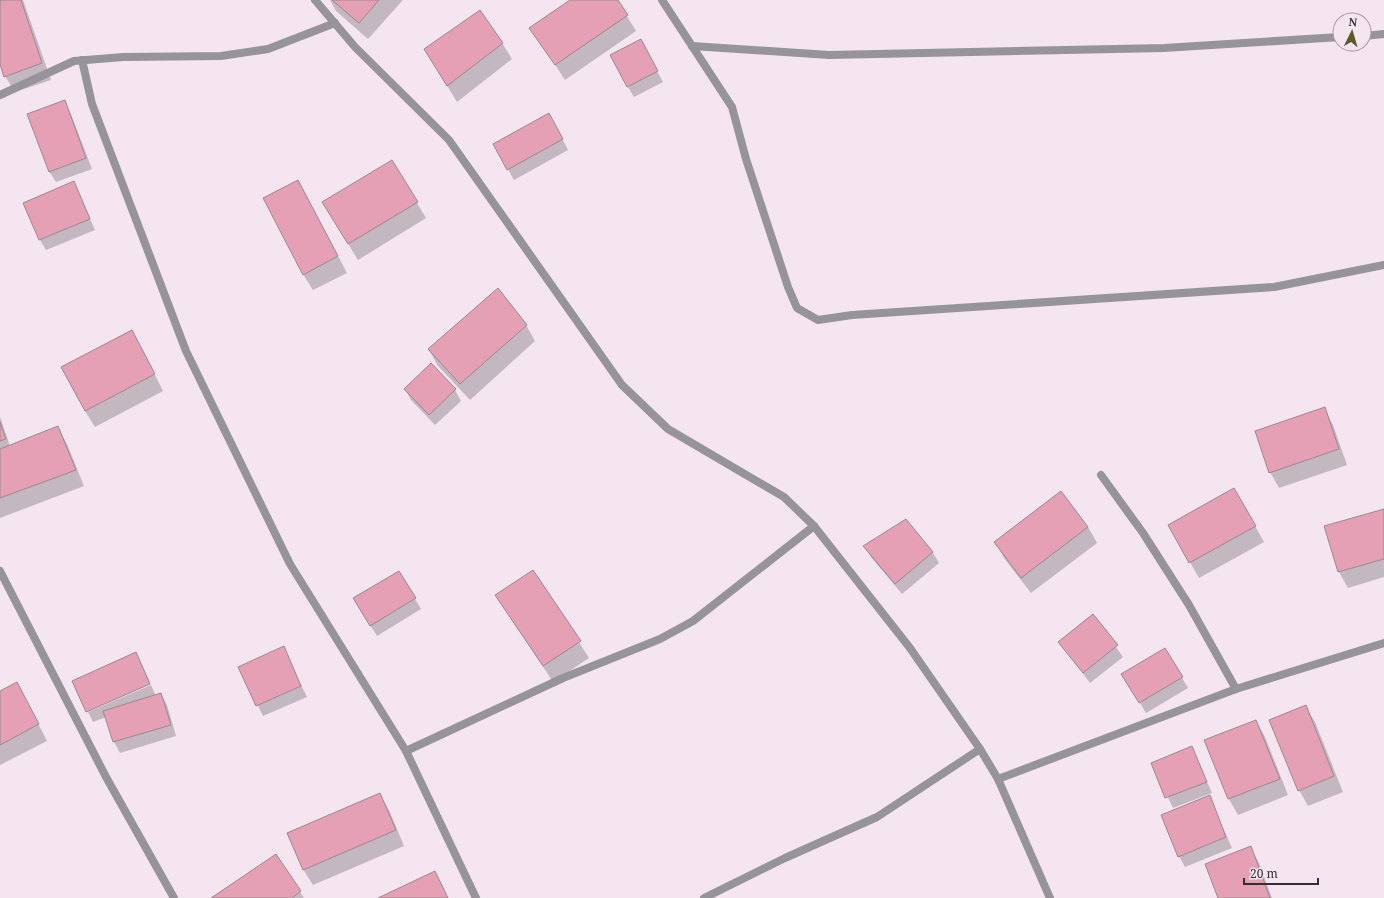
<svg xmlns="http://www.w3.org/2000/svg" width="1384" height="898" viewBox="0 0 1384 898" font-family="'Noto Serif',serif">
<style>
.shadow{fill:#0003}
.building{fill:#e6a0b5;stroke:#9b888d}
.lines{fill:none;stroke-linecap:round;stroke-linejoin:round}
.street{stroke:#96939a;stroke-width:8}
</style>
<rect width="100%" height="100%" fill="#f4e5f1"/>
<g class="shadow">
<path d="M0,0h23l28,80 -36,12 -10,-16 -5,-15z"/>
<path d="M330,0h73l-35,39 -32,-28z"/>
<path d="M572,0h45l19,31 -71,49 -34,-52z"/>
<path d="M502,43l10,16 -55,43 -32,-53z"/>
<path d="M646,51l17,31 -29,15 -6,-10z"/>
<path d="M64,101l6,11 22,57 -36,13 -7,-11z"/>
<path d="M555,125l13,25 -54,30 -20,-36z"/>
<path d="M298,181l49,92 -34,17 -10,-16z"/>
<path d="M74,183l21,47 -49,20 -6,-10z"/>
<path d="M417,203l9,15 -68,42 -25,-41z"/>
<path d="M526,325l9,16 -65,59 -32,-34 -9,-16z"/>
<path d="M141,347l22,44 -68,36 -10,-16z"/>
<path d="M431,365l24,25 6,11 -26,24 -24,-25 -6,-11z"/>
<path d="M1324,409l9,16 14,40 -68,23 -9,-16z"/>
<path d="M0,417l10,29 48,-18 9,16 17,42 -84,32z"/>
<path d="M1234,489l30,53 -65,36 -30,-53z"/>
<path d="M1061,493l27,34 9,16 -66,50 -27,-35 -9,-16z"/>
<path d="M1384,510v67l-36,11 -9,-16z"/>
<path d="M905,520l28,33 6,10 -37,31 -31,-37 -6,-11z"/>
<path d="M533,571l56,87 -36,24 -57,-87z"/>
<path d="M399,572l22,37 -44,27 -17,-27z"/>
<path d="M1093,615l30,42 -33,26 -30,-41z"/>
<path d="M283,648l24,49 -44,19 -23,-48z"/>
<path d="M1165,649l23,39 -42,25 -23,-39z"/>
<path d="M136,654l14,29 -63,28z"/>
<path d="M151,685l5,11 5,-2 6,11 9,31 -56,17 -6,-11 -8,-25 -13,5 -5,-10z"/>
<path d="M0,693l26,7 21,41 -47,24z"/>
<path d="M1305,706l10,16 28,70 -35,14 -9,-16z"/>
<path d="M1256,721l9,16 23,58 -50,20 -9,-16 -24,-58z"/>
<path d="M1192,748l20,45 -39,15 -21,-44z"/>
<path d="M379,794l10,16 15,36 -91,39 -10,-16z"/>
<path d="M1209,797l23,51 -47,19 -6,-11z"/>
<path d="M1250,847l9,16 13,35h-52z"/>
<path d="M276,856l28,42h-91z"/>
</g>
<g class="building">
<path d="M0,0h21l21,63 -38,14 -4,-13z"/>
<path d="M332,0h47l-20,23z"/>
<path d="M570,0h48l10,15 -73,50 -26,-37z"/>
<path d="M480,10l23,33 -56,43 -23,-37z"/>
<path d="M641,39l17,32 -31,16 -17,-32z"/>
<path d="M65,100l21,58 -37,14 -22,-58z"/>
<path d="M549,113l14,26 -56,31 -14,-26z"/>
<path d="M392,160l26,42 -70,42 -26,-42z"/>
<path d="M298,180l40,76 -35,19 -40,-77z"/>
<path d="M74,181l16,38 -51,21 -16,-37z"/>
<path d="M498,288l29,37 -67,59 -32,-35z"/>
<path d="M132,330l23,44 -70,37 -24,-44z"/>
<path d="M431,363l25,26 -27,26 -25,-26z"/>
<path d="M1325,407l14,42 -70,24 -14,-42z"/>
<path d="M0,422l6,17 -6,2z"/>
<path d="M58,426l18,44 -76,28v-49z"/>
<path d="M1234,488l22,38 -67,37 -21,-38z"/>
<path d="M1061,491l27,36 -67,51 -27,-36z"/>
<path d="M1384,509v50l-46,13 -14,-46z"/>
<path d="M906,519l27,33 -38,32 -32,-38z"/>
<path d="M533,570l48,71 -38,25 -48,-71z"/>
<path d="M399,571l17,27 -46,28 -17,-28z"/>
<path d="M1093,614l25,31 -35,28 -25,-31z"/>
<path d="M284,646l17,40 -45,20 -18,-39z"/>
<path d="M1165,648l18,29 -44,26 -18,-29z"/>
<path d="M136,652l14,32 -64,28 -14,-31z"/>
<path d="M17,682l22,42 -39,21v-54z"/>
<path d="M161,693l10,32 -58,17 -10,-31z"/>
<path d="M1306,705l28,71 -36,15 -29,-71z"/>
<path d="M1256,720l24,59 -52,20 -24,-59z"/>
<path d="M1192,746l15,36 -42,16 -14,-35z"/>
<path d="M380,793l16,37 -93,40 -16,-37z"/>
<path d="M1210,795l16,42 -48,20 -17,-42z"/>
<path d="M1251,846l19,52h-52l-13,-34z"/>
<path d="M276,854l25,37 -9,7h-81z"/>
<path d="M435,871l13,27h-70z"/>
</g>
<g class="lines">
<g class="street">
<path d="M315,0l40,47 94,93 173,245 46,44 116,68 30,29 96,122 70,101 18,30 52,119"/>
<path d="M662,0l70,107 14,52 42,128 9,21 21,12 34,-5 422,-28 110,-22"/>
<path d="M1364,36l20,-2"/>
<path d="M692,46l137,9 335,-7 176,-11"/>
<path d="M82,60l10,44 94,247 104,213 116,187 70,147"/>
<path d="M0,95l74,-34 49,-4 98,-1 47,-7 67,-26"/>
<path d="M1101,475l42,58 46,72 47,84"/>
<path d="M0,571l106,206 68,121"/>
<path d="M406,751l157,-73 97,-39 33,-18 121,-95"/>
<path d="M998,779l238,-90 148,-46"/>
<path d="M704,898l81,-40 92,-41 103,-68"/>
</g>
</g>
<g transform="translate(1352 32) rotate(5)"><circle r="19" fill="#f4e5f1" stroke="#a89ca5"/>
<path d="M0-3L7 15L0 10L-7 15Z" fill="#595c29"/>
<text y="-6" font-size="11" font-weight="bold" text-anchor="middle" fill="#352f34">N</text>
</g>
<path d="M1244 878v6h74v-6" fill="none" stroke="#352f34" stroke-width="2"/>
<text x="1250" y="878" font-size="12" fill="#352f34" stroke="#f4e5f1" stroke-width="3" paint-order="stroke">20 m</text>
</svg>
